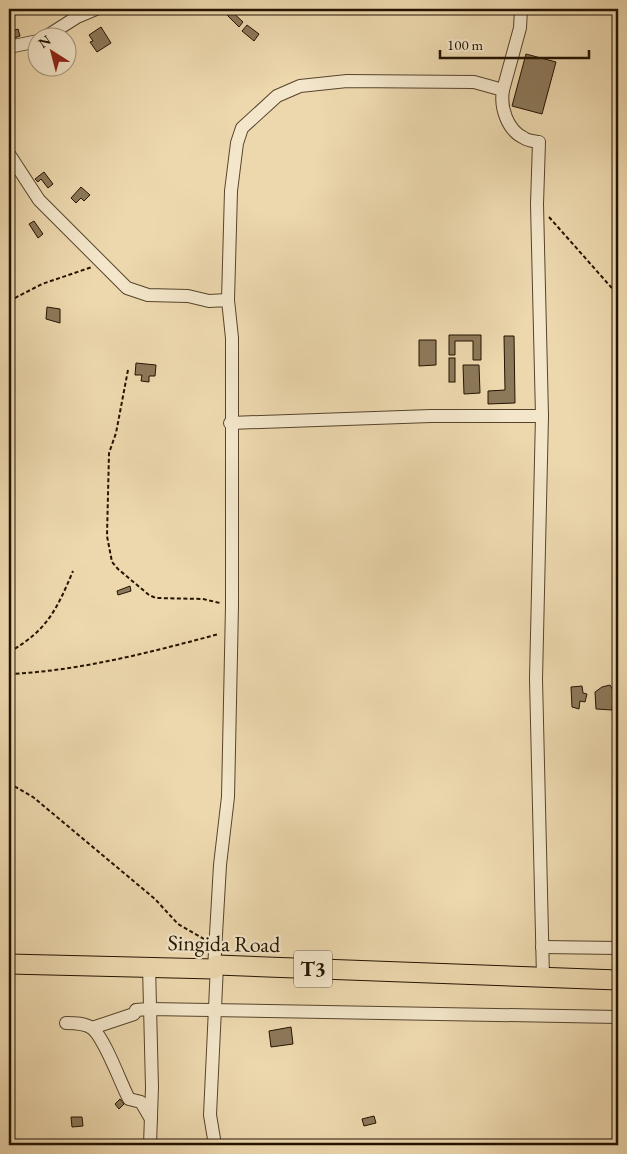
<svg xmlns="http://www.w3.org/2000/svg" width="627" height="1154" viewBox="0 0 627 1154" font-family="'EB Garamond',serif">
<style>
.building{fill:#8c795a;stroke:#231300}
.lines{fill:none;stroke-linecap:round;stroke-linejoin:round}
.minor-casing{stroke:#56442c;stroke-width:14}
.highway-casing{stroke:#231300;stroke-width:21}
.path{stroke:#231300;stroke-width:2;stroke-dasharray:4 2.5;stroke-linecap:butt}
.minor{stroke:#f3e6ca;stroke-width:12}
.highway{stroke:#edd8ae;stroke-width:19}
.labels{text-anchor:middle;stroke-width:4.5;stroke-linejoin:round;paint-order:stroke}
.shield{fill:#f3e6ca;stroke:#61523d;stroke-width:1}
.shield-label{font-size:21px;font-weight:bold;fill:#231300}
.street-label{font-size:22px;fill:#231300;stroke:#f3e6ca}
</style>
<rect width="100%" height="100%" fill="#edd8ae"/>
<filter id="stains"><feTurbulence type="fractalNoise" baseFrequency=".004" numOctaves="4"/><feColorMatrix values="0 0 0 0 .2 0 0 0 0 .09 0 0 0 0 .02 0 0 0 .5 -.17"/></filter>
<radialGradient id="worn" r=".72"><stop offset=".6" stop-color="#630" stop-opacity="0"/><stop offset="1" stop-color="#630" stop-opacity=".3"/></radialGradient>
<g class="building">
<path d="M221,9h8l14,13 -4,5z"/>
<path d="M247,25l12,9 -5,7 -12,-10z"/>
<path d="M101,27l10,16 -14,9 -7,-10 3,-1 -4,-6z"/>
<path d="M18,29l2,7 -11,4v-8z"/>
<path d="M526,54l30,8 -14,52 -30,-8z"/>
<path d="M44,172l9,12 -5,4 -7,-9 -3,3 -3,-3z"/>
<path d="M81,187l9,8 -6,6 -3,-3 -5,5 -5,-5z"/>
<path d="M34,221l9,13 -5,4 -9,-14z"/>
<path d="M47,307l13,2v14l-14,-4z"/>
<path d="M449,335h32v25h-8v-19h-18v14h-6z"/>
<path d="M504,336h10l1,67 -27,1v-13l17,-1z"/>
<path d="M419,340h17v25l-17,1z"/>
<rect x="449" y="358" width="6" height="24"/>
<path d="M136,363l20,2 -1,11h-6v6l-8,-1 1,-6h-7z"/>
<path d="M463,365h16l1,28 -16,1z"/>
<path d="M130,586l1,5 -13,4 -1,-4z"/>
<path d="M610,685l4,7 -2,18 -16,-1 -1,-17 7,-5z"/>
<path d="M582,686l1,7 4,1 -2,8 -5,-1 -1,8 -7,-2 -1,-20z"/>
<path d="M291,1027l2,17 -22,3 -2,-16z"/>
<path d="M120,1099l4,5 -5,5 -4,-5z"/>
<path d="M374,1116l2,7 -12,3 -2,-7z"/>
<path d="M71,1117h11l1,9 -11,1z"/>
<rect x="241" y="1142" width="18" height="3"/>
</g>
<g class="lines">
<g class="minor-casing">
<g id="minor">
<path d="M44,38l33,-21 19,-8"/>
<path d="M9,47l29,-6"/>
<path d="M503,90l17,-62 1,-19"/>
<path d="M9,154l30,46 88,88 21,7 40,1 21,5 19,-1 4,38v268l-4,191 -8,68 -6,104"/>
<path d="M228,300l3,-109 6,-48 5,-15 35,-32 23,-10 47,-5 127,1 29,8c-3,17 4,40 21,48 4,3 10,3 15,4l-2,62 5,212 -6,263 7,298"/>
<path d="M230,423l201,-7h111"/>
<path d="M542,947l76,1"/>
<path d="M149,966l3,121 -2,58"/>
<path d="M66,1023c8,0 20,0 27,6 13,12 27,53 36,70l12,3 10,17"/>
<path d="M92,1028l42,-14 2,-4 13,-1 469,8"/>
<path d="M215,1145l-5,-30 7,-150"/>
</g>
</g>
<g class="highway-casing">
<path id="highway" d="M9,964l205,5 3,-4 401,15"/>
</g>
<g class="path">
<path d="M549,217l69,78"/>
<path d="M9,301l33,-17 50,-17"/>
<path d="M128,370l-12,63 -7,20 -2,83 5,26 6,7 31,26 7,3 47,1 17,4"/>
<path d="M9,652c38,-21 48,-43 64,-81"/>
<path d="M9,674c71,-3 142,-22 210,-40"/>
<path d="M9,783l24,14 122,102 23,25 26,15"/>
</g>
<use href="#minor" class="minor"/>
<use href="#highway" class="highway"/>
</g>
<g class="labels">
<rect class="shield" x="294" y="950.5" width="38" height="37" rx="4"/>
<g class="shield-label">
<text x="313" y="976">T3</text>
</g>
<g class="street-label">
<text transform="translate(224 943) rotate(1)" y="8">Singida Road</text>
</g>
</g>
<rect width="627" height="1154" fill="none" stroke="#edd8ae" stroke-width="30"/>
<rect x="10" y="10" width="607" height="1134" fill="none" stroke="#231300" stroke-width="2.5"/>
<rect x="15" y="15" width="597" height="1124" fill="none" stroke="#231300"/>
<g transform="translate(52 52) rotate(324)"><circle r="24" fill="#f3e6ca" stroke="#a09279"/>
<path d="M0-4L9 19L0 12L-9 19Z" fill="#8f2418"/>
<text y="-8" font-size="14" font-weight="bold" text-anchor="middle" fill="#231300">N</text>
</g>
<path d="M440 50v8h149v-8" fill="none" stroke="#231300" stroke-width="2.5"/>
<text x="447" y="50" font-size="15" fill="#231300" stroke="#f3e6ca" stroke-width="4" paint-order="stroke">100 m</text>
<rect width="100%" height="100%" filter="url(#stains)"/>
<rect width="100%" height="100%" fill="url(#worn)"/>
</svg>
